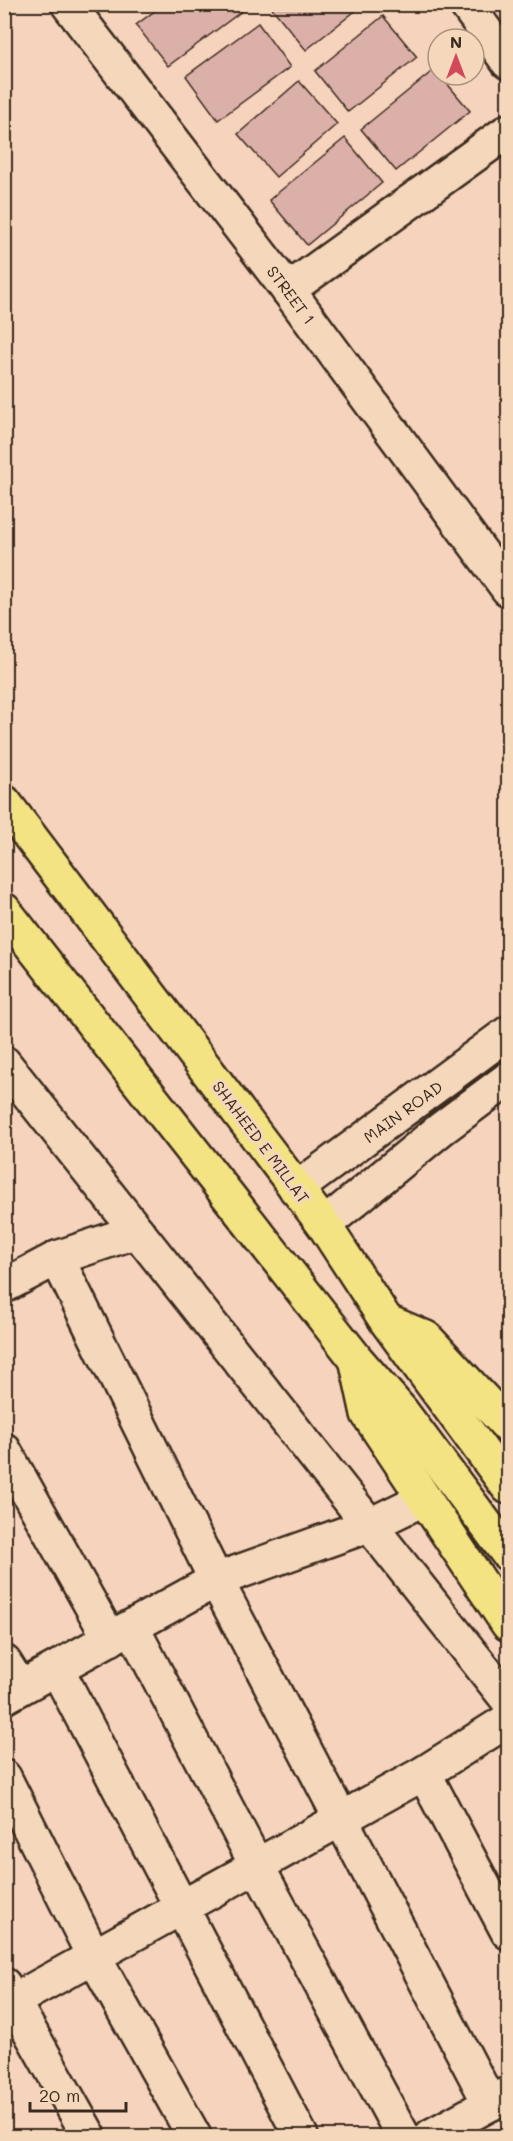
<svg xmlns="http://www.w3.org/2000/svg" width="513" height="2141" viewBox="0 0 513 2141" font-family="Mali,sans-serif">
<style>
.building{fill:#dbb0a9;stroke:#3b2a1e;stroke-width:1.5}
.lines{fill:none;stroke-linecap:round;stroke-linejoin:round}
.street-casing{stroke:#3b2a1e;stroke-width:38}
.secondary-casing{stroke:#3b2a1e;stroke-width:38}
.primary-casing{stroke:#3b2a1e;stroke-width:38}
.street{stroke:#f5d7bb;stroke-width:33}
.secondary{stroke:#f5d7bb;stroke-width:33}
.primary{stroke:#f4e382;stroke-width:33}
.labels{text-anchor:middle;stroke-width:6;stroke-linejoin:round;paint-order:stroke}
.street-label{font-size:16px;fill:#3b2a1e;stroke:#f5d7bb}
</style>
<rect width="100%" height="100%" fill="#f6d3bd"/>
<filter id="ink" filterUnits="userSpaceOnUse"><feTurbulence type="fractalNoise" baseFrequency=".0167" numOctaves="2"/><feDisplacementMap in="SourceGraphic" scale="12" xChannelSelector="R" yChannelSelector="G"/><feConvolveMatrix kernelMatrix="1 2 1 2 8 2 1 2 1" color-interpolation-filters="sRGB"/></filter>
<g filter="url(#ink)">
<g class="building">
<path d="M164,4h80l2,4 -78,58 -32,-41z"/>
<path d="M276,4h88l-58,46 -34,-42z"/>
<path d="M383,16l34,41 -69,55 -33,-41z"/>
<path d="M258,23l32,44 -72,53 -32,-44z"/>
<path d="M435,69l35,42 -74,60 -35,-42z"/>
<path d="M299,81l38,43 -61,53 -38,-43z"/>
<path d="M345,138l37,45 -75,62 -38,-45z"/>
</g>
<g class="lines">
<g class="street-casing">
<g id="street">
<path d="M68,4l220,286 220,299"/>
<path d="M466,4l42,58"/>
<path d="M288,290l220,-159"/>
<path d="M4,1063l504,637"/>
<path d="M57,1258l159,322 274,524"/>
<path d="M4,1286l53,-28 80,-27"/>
<path d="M4,1450l106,189"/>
<path d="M132,1627l125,239 146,270"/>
<path d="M4,1662l16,25"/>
<path d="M57,1669l244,467"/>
<path d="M4,1697l212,-117 156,-56 51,-25"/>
<path d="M424,1773l84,159"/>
<path d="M4,1777l90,180 100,179"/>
<path d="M4,1985l85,151"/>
<path d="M4,2006l420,-233 84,-53"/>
<path d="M431,2136l77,-42"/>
</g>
</g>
<g class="secondary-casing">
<g id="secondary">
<path d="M296,1189l212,-156"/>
<path d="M324,1225l117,-96 67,-50"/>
</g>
</g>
<g class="primary-casing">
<g id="primary">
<path d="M4,802l320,423 63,97 121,165"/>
<path d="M4,910l352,449 46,53 106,142"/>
<path d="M388,1322l38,16 82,88"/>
<path d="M357,1363l11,51 140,210"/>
</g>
</g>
<use href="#street" class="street"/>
<use href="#secondary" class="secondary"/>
<use href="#primary" class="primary"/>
</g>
</g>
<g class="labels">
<g class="street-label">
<text transform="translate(291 295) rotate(53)" y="6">STREET 1</text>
<text transform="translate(403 1112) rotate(-36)" y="6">MAIN ROAD</text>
<text transform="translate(261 1142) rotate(53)" y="6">SHAHEED E MILLAT</text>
</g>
</g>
<rect width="513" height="2141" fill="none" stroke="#f5d7bb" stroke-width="24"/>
<rect x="12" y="12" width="489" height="2117" fill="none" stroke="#3b2a1e" stroke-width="2" filter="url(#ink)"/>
<g transform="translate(456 57)"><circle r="28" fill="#f5d7bb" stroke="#ab927c" stroke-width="1.5"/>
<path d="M0-4.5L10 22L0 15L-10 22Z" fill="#d1495b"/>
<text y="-9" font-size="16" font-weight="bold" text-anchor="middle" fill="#3b2a1e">N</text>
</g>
<path d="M30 2102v9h96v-9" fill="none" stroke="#3b2a1e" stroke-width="3"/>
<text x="39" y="2102" font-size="18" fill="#3b2a1e" stroke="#f5d7bb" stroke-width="4.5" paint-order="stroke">20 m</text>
</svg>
